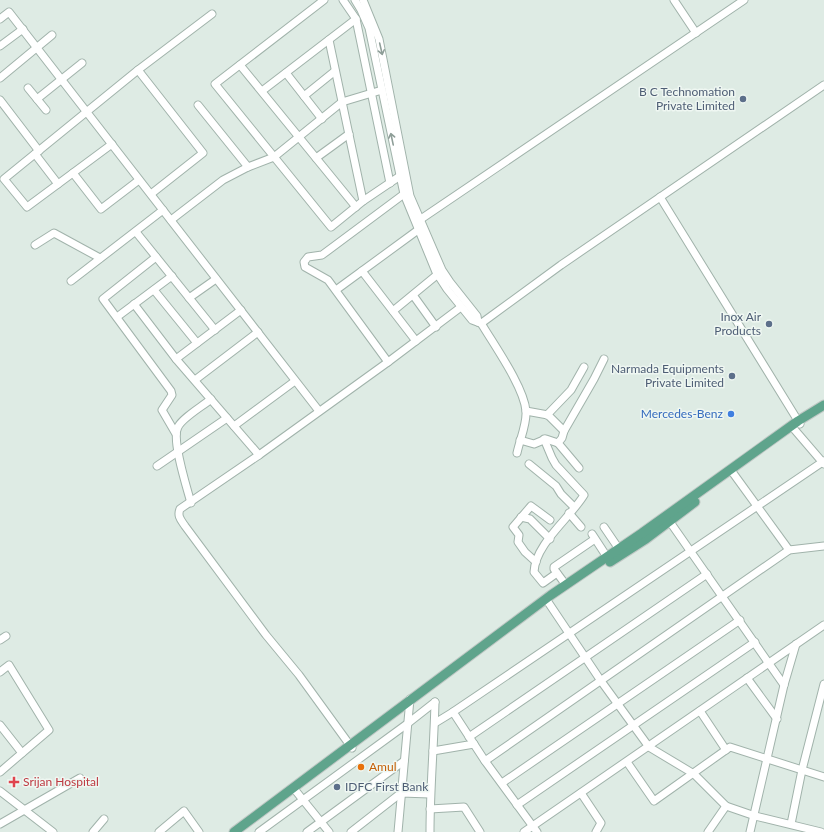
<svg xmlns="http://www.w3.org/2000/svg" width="824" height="832" viewBox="0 0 824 832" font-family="Lato,sans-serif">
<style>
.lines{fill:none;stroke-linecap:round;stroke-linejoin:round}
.minor-casing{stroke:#a1b3ab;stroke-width:9}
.major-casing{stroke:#c0c8c5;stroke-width:11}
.minor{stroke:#fff;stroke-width:7}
.major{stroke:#5fa48c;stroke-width:9}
.oneway{stroke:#8e9e98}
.service-dot{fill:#5c6f8a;stroke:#eff7f2;stroke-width:1.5}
.shop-dot{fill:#3f7fe0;stroke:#eff7f2;stroke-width:1.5}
.food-dot{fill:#e8710a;stroke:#eff7f2;stroke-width:1.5}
.health-dot{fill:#e0444e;stroke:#eff7f2;stroke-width:1.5}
.labels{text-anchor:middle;stroke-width:3;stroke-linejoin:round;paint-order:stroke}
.service-label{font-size:12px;fill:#4e5e75;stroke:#eff7f2;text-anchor:end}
.shop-label{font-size:12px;fill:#366cbe;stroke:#eff7f2;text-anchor:end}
.food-label{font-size:12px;fill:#c56008;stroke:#eff7f2;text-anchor:start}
.health-label{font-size:12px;fill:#be3a42;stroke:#eff7f2;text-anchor:start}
</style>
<rect width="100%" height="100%" fill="#deebe4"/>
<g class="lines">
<g class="minor-casing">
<g id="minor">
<path d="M324,0l-109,84 116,143 32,-26 37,-25"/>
<path d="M343,0l13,19 34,164"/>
<path d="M355,0l6,10 8,18 35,166 32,78 11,17 25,31 8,3 3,-1 78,-57 263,-180"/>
<path d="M363,0l16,39 31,157 32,74 8,12 27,34 1,6"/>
<path d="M674,0l22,33"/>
<path d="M0,19l9,-7 310,399"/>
<path d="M329,40l34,161"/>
<path d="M0,46l23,-17"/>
<path d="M240,65l116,142"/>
<path d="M138,70l65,83 -52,41"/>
<path d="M286,73l36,46"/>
<path d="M0,78l52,-43"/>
<path d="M28,88l18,22"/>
<path d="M262,91l94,-72"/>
<path d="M304,96l31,-25"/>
<path d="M37,99l45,-36"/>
<path d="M0,100l39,51"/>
<path d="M198,105l50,62"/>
<path d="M112,144l-85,63 -23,-28 134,-109 74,-56"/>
<path d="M35,154l23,30"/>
<path d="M316,158l33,-24"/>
<path d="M73,173l28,36 38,-29"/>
<path d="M660,197l140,227"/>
<path d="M421,219l323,-219"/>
<path d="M171,220l52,-40 25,-13 26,-10 68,-55 40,-12"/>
<path d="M136,232l79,98"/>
<path d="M35,245l19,-12 46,25"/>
<path d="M156,257l-53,42 68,92 1,4 -10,15 14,24"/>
<path d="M362,271l54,70"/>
<path d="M71,281l92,-71"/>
<path d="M154,290l43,53"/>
<path d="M336,290l82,-60"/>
<path d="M413,295l23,32"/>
<path d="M189,298l27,-19"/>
<path d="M134,304l42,55 83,96"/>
<path d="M393,311l45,-37"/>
<path d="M117,317l55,-41"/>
<path d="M481,323c13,22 43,64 45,88 1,13 -6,28 -9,42"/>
<path d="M176,359l65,-49"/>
<path d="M388,362l-60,-82 -23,-13 -1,-5 4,-5 14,-2 82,-61"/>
<path d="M195,380l63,-48"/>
<path d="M526,411l22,4 16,16"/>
<path d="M547,415l24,-25 13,-23"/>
<path d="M234,426l61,-45"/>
<path d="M794,429l30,35"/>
<path d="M544,439l8,19 4,7 28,30c-13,22 -49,49 -50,77l9,11 14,-10"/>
<path d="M520,440l14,4 12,-5 12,4"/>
<path d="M529,464l27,22 5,8 13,13"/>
<path d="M157,466l70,-48"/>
<path d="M579,468l-21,-25 4,-5 2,-7 30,-52 10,-20"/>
<path d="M733,473l56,77"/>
<path d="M191,503c-4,-15 -20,-64 -13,-76 4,-9 25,-21 33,-28"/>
<path d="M569,513l12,14"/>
<path d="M521,517l9,2 20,20"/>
<path d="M670,522l114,163"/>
<path d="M604,527l15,22"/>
<path d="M592,534l15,23"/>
<path d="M536,562l-11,-10 -7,-10 1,-7 -6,-8 18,-21 19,14"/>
<path d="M566,585l-12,-16v-2l38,-26"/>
<path d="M546,599l55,82 48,66 45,27 32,32 29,10 66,16"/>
<path d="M0,640l6,-4"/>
<path d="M0,672l9,-7 40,65 -49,42"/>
<path d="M747,678l30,41"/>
<path d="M700,711l26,39"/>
<path d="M435,723l18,-11"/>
<path d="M0,725l22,28"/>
<path d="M469,737l238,-163"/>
<path d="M352,748l-53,-73 -33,-40 -81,-109c-4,-6 -8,-10 -5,-17l79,-54 129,-93 73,-55"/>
<path d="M433,751l41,-7"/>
<path d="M485,761l304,-211 35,-4"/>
<path d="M627,762l27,39 76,-54 94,30"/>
<path d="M502,783l238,-163"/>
<path d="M295,790l34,42"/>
<path d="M0,791l53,41"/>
<path d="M581,793l20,30 -5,9"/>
<path d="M517,805l238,-163"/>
<path d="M430,809l34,-2 16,25"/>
<path d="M0,824l80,-46"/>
<path d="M791,824l11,-54 22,-86"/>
<path d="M93,832l11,-13"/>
<path d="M159,832l25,-21 15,21"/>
<path d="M259,832l148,-108 28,-22"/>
<path d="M307,832l97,-71"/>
<path d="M351,832l50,-39 29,1"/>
<path d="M398,832l12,-133"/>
<path d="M430,832c0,-44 4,-87 5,-130"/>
<path d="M524,832l300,-207"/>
<path d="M537,832l-52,-71 -32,-49 371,-251"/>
<path d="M708,832l18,-26"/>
<path d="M750,832l34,-147 12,-41"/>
</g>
</g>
<g class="major-casing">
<g id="major">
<path d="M610,562l36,-23 49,-37"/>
<path d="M234,832l317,-237 91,-62 156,-112 26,-16"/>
</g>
</g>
<use href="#minor" class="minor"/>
<use href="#major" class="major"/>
</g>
<defs><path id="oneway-shaft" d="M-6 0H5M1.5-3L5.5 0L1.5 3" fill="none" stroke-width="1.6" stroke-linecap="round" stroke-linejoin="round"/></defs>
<g class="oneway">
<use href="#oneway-shaft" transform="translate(381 49) rotate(77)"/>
<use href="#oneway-shaft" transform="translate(392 139) rotate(-102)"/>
</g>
<g class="service-dot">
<circle cx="743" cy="99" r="4"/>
<circle cx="769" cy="324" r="4"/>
<circle cx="732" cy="376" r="4"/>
<circle cx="337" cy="787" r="4"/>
</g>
<circle class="shop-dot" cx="731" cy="414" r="4"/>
<circle class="food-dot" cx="361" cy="767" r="4"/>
<path class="health-dot" d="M12 776h4v4h4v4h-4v4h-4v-4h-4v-4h4z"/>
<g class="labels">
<g class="service-label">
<text x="735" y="96">B C Technomation<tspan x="735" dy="14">Private Limited</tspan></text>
<text x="761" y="321">Inox Air<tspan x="761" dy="14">Products</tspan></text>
<text x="724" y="373">Narmada Equipments<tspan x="724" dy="14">Private Limited</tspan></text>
<text x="345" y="791" text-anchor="start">IDFC First Bank</text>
</g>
<g class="shop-label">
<text x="723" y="418">Mercedes-Benz</text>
</g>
<g class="food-label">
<text x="369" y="771">Amul</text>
</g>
<g class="health-label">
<text x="23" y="786">Srijan Hospital</text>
</g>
</g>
</svg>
